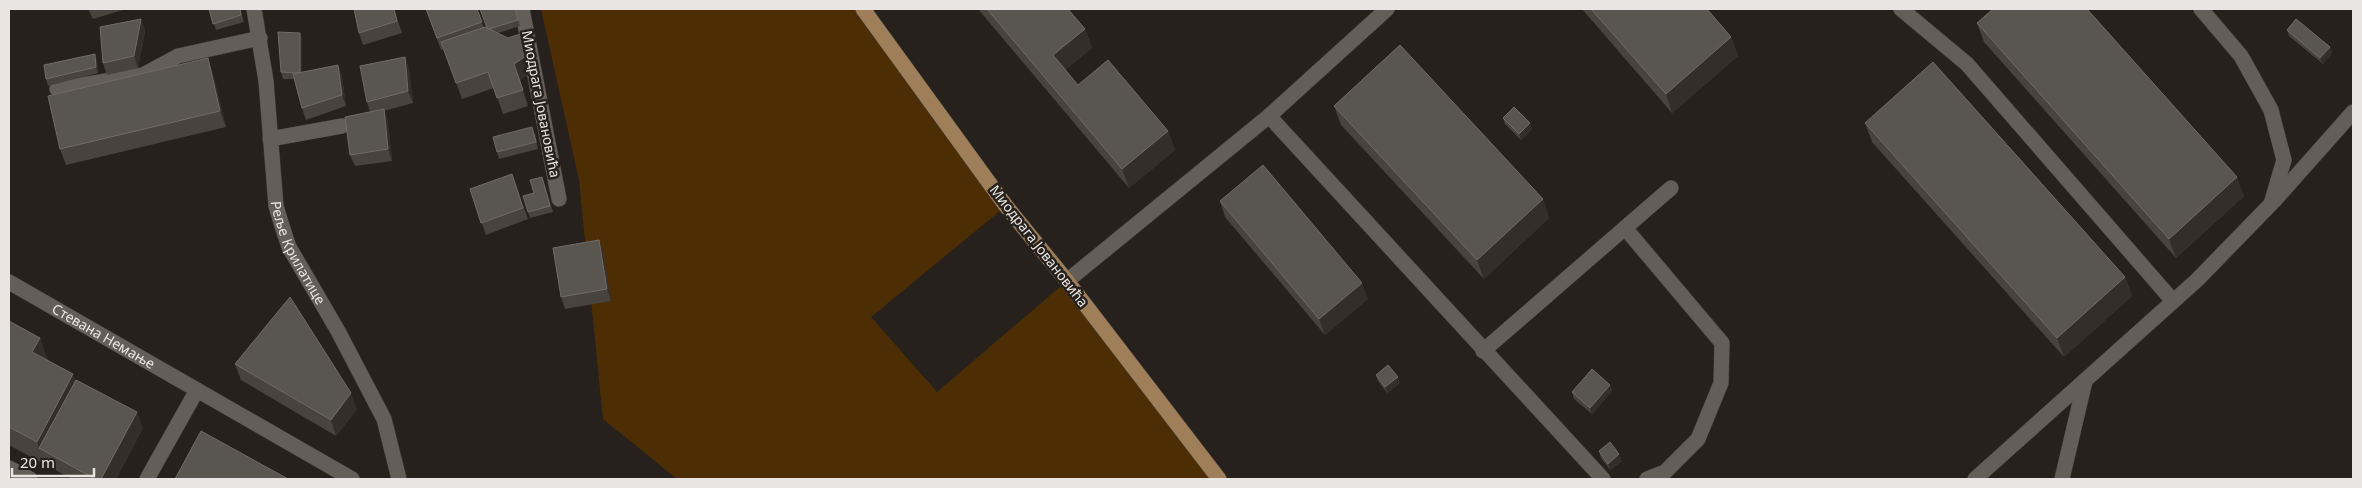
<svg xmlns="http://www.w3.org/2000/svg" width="2362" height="488" viewBox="0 0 2362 488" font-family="'Noto Sans',sans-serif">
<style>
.green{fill:#4d2e04}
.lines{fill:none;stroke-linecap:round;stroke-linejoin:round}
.minor-casing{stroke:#3f3b37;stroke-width:16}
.major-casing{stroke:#3f3b37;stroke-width:16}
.minor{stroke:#645e58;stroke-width:15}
.major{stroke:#9f7e5a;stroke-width:15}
.wall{fill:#48433d}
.shaded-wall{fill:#332e29}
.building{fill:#59554f;stroke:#706b66}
.labels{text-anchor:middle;stroke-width:5;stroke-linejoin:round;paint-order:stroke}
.street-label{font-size:14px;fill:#e9e5e2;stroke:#26211d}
</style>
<rect width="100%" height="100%" fill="#26211d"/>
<path class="green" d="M541,9h322l143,197 -135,111 66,75 130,-111 152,198h-542l-74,-60 -24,-239z"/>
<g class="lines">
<g class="minor-casing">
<g id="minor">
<path id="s1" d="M254,9l12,72 10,125 7,23 6,18 49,84 46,88 15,60"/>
<path d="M522,9l37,190"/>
<path d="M1901,9l66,55 206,237"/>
<path d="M57,89l86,-14 35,-19 82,-18"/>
<path d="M1269,116l334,363"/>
<path d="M270,139l72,-13"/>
<path d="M2274,201l79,-89"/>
<path d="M1625,228l97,115 -1,40 -23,56 -33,33 -18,7"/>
<path d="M1067,281l202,-165 118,-107"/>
<path id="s2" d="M9,282l343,197"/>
<path d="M1483,351l188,-163"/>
<path d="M9,468l21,11"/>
<path d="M147,479l50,-89"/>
<path d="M1975,479l222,-199 74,-76 13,-44 -13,-50 -30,-54 -40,-47"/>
<path d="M2062,479l23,-98"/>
</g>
</g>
<g class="major-casing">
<path id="major" d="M863,9l143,197 61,75 152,198"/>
</g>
<use href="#minor" class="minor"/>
<use href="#major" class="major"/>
</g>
<g class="wall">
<path d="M88,9h38l-33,10z"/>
<path d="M209,9h31l4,13 -28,8z"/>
<path d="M354,9h40l8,24 -39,12 -4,-12z"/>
<path d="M426,9h51l7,19h3l28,-19 5,17 -22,7 28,17 6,22 -12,8 8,26 -25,8 -9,-26 -32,11 -18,-50 -3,1z"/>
<path d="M978,9h90l17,20 7,19 -27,22 13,15 90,46 7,19 -46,38z"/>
<path d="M1582,9h125l24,28 7,19 -66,57z"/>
<path d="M141,19l4,12 -7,37 -31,7 -4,-12z"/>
<path d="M1977,23l267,173 -68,62 -192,-216z"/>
<path d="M2287,30l43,17 2,6 -9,11 -34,-28z"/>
<path d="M300,33l2,7v32l36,-7 4,12 4,29 -40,14 -4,-12 -8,-29h-11l-2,-7z"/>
<path d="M405,57l4,12 4,34 -29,8 4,10 4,40 -37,5 -5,-11 20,-43 -3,-10z"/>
<path d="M97,60l1,13 -50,13 -2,-7z"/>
<path d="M213,74l13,53 -160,38 -6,-16z"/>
<path d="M1334,106l209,93 6,19 -65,61 -143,-154z"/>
<path d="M1503,118l29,11 -11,11 -16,-16z"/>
<path d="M1865,123l260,154 7,19 -68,61 -192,-215z"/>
<path d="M535,133l3,16 -39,10 -2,-7z"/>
<path d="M512,174l16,45 -42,16 -16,-46z"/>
<path d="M542,177l11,35 -23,6 -2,-6 6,-19z"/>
<path d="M1220,201l148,98 -43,36 -100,-118z"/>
<path d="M603,252l8,49 -46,8 -4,-12z"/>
<path d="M9,321l31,17 7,22 96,68 -27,51h-44l-63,-34z"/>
<path d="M235,364l122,45 -21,27 -95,-56z"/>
<path d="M1376,375l24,8 -13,10 -9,-12z"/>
<path d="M1610,385l2,6 -20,23 -18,-15 -2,-7z"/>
<path d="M1599,451l23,10 -12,9 -9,-12z"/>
</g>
<g class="shaded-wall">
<path d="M141,19l4,12 -7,37 -4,-12z"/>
<path d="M1085,29l7,19 -32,26 -7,-19z"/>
<path d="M300,33l2,7v40l-2,-6z"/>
<path d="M520,34l6,16 6,22 -12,8 8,26 -14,-42z"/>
<path d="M1731,37l7,19 -66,57 -6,-19z"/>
<path d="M2330,47l2,6 -9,11 -3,-6z"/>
<path d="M95,54l2,6 1,13 -2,-6z"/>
<path d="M405,57l4,12 4,34 -5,-12z"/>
<path d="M208,58l5,16 13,53 -6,-16z"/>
<path d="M338,65l4,12 4,29 -4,-11z"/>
<path d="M384,109l4,12 4,40 -4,-12z"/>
<path d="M1530,123l2,6 -11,11 -2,-6z"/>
<path d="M1168,131l7,19 -46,38 -7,-19z"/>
<path d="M2237,177l7,19 -68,62 -7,-19z"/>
<path d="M1543,199l6,19 -65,61 -7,-19z"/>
<path d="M599,240l4,12 8,49 -4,-12z"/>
<path d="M2125,277l7,19 -68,61 -7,-19z"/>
<path d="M1362,283l6,16 -43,36 -6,-16z"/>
<path d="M40,338l8,22 -8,14 -8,-22z"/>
<path d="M73,374l9,22 -43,52 -2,-6z"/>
<path d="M1398,377l2,6 -13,10 -2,-6z"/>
<path d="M1610,385l2,6 -20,23 -2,-6z"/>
<path d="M351,393l6,16 -21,27 -5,-16z"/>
<path d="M137,412l6,16 -27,51h-15z"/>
<path d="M1619,454l3,7 -12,9 -2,-6z"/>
</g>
<g class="building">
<path d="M209,9h31l1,6 -28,9z"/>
<path d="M354,9h40l3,12 -38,12z"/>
<path d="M426,9h51l5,13 -45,16z"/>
<path d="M480,9h35l3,11 -29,9 -2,-1z"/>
<path d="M987,9h81l17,20 -32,26 25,30 30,-25 60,71 -46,38z"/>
<path d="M1591,9h116l24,28 -65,57z"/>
<path d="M1993,9h94l150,168 -68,62 -192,-216z"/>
<path d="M141,19l-7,37 -31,7 -3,-36z"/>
<path d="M2296,19l34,28 -10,11 -33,-28z"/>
<path d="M485,27l23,11 12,-4 6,22 -12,8 9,26 -26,8 -9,-26 -32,11 -15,-41z"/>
<path d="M278,32l22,1v40h-4l-15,-1z"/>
<path d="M1400,45l143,154 -66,61 -143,-154z"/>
<path d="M95,54l1,13 -50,12 -2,-14z"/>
<path d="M405,57l3,34 -41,11 -7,-36z"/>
<path d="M208,58l12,53 -160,38 -12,-53z"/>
<path d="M1933,62l192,215 -68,61 -192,-215z"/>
<path d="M338,65l4,30 -40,13 -9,-34z"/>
<path d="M1514,107l16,16 -11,11 -16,-16z"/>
<path d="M384,109l4,40 -38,6 -5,-38z"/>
<path d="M532,127l4,15 -39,10 -4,-15z"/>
<path d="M1263,165l99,118 -43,36 -99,-118z"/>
<path d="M512,174l11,34 -42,15 -11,-34z"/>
<path d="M542,177l8,29 -22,6 -5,-16 11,-3 -4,-13z"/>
<path d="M599,240l8,49 -46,8 -8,-49z"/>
<path d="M290,297l61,96 -20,27 -96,-56z"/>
<path d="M9,321l31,17 -8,14 41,22 -36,68 -28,-15z"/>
<path d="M1388,365l10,12 -13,10 -9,-12z"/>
<path d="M1592,369l18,16 -20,23 -18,-16z"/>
<path d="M76,380l61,32 -36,67h-6l-56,-31z"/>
<path d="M201,431l87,48h-113z"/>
<path d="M1610,442l9,12 -11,10 -9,-13z"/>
</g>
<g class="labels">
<g class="street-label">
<text transform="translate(541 104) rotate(79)" y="5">Миодрага Јовановића</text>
<text transform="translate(1039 246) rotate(52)" y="5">Миодрага Јовановића</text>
<text dy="5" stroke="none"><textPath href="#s1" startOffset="250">Реље Крилатице</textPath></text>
<text dy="5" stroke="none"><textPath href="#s2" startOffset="109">Стевана Немање</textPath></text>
</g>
</g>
<rect width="2362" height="488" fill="none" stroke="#e9e5e2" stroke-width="20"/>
<path d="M12 468v8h82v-8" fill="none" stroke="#e9e5e2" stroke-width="2.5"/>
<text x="20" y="468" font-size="15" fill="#e9e5e2" stroke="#26211d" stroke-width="4" paint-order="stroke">20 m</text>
</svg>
